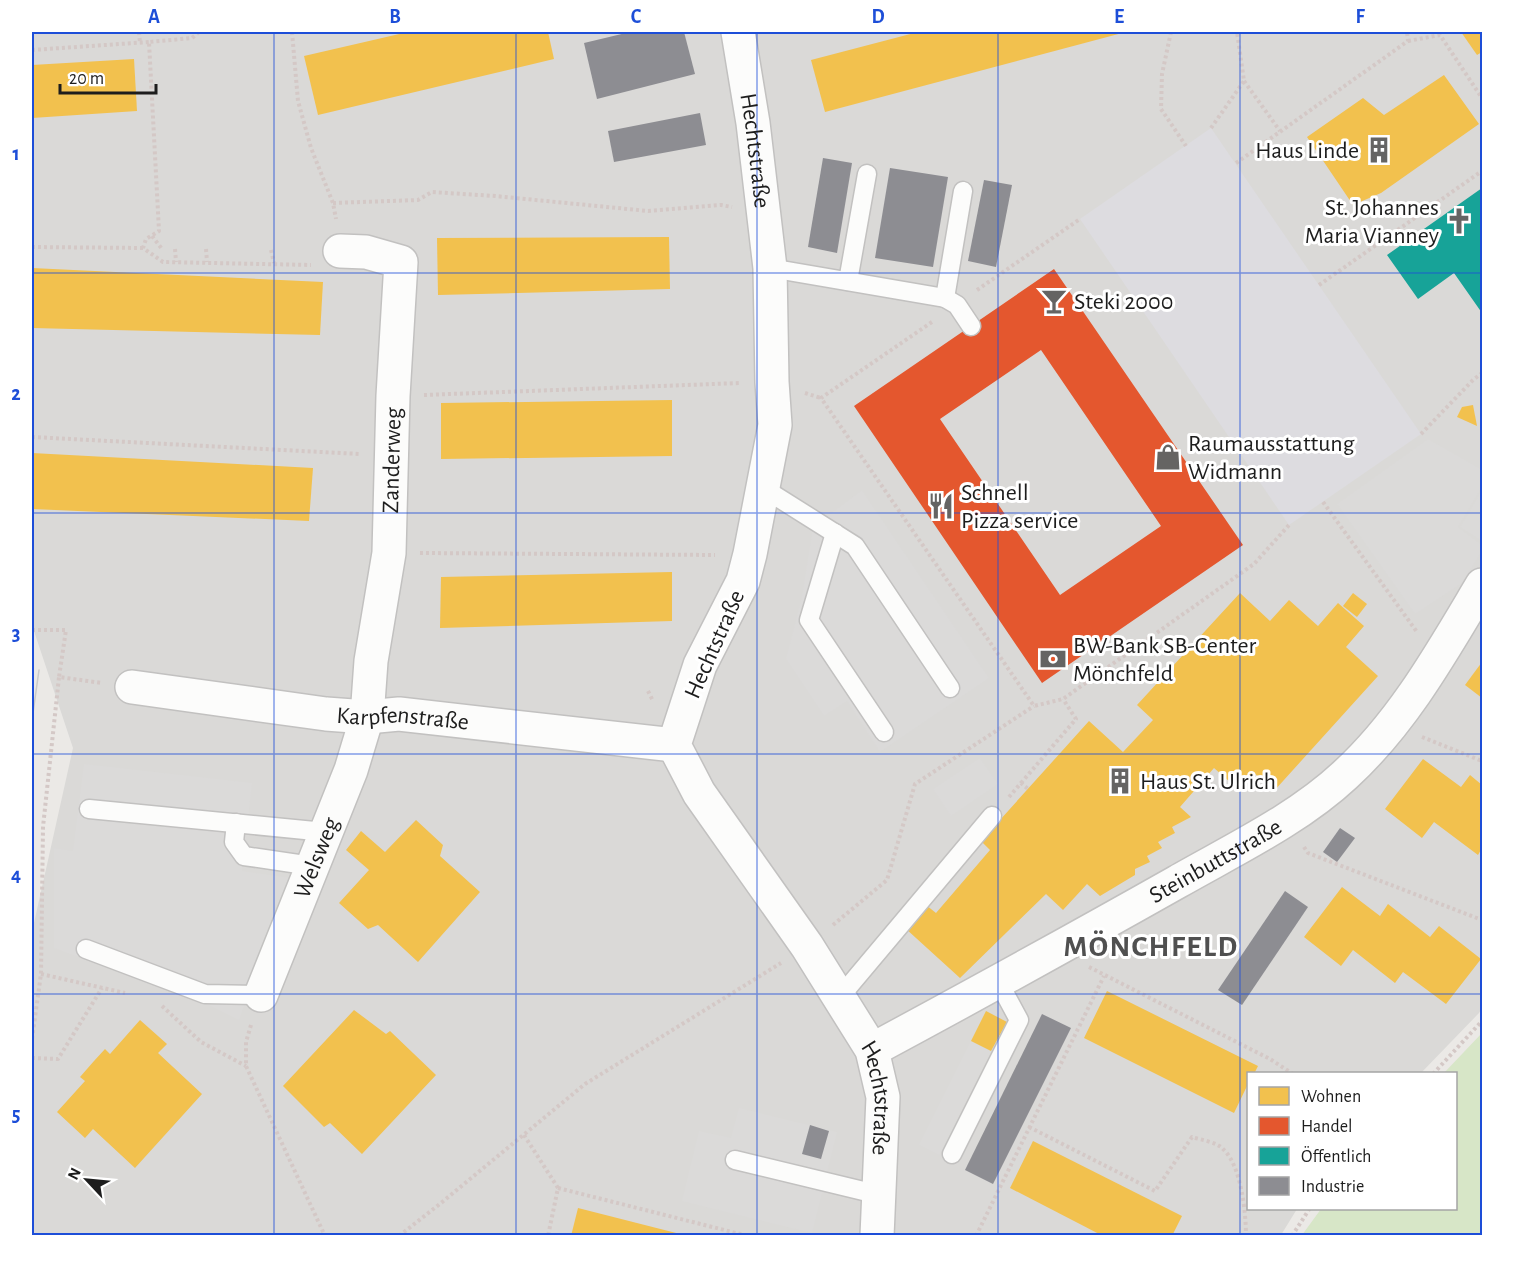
<svg xmlns="http://www.w3.org/2000/svg" width="1514" height="1267" viewBox="0 0 1514 1267" font-family="'Alegreya Sans',sans-serif">
<style>
.residential{fill:#dad9d7}
.grass{fill:#d7e6c7}
.parking{fill:#dbdad9}
.plaza{fill:#dddce0}
.homes{fill:#f2c14e}
.shops{fill:#e4572e;fill-rule:evenodd}
.public{fill:#17a398}
.industry{fill:#8d8d92}
.lines{fill:none;stroke-linecap:round;stroke-linejoin:round}
.service-casing{stroke:#c2c1c0;stroke-width:21}
.minor-casing{stroke:#c2c1c0;stroke-width:36}
.path{stroke:#d4c8c6;stroke-width:4;stroke-dasharray:3 3;stroke-linecap:butt}
.service{stroke:#fcfcfb;stroke-width:18}
.minor{stroke:#fcfcfb;stroke-width:33}
.tram{stroke:#cacac9;stroke-width:1.5}
.grid{fill:none;stroke:#1d4ed8;stroke-width:1.5;stroke-opacity:0.55}
.labels{text-anchor:middle;stroke-width:6;stroke-linejoin:round;paint-order:stroke}
.poi-label{font-size:24px;fill:#1d1d1d;stroke:#fff;text-anchor:start}
.street-label{font-size:24px;fill:#1d1d1d;stroke:#fff}
.district-label{font-size:30px;font-weight:bold;letter-spacing:1.5px;fill:#505050;stroke:#fff}
.neatline{fill:none;stroke:#1d4ed8;stroke-width:2}
.grid-label{font-size:20px;text-anchor:middle;font-weight:bold;fill:#1d4ed8}
</style>
<rect width="100%" height="100%" fill="#ebe9e6"/>
<path class="residential" d="M32,32h1450v976l-3,5 -58,60 -173,1v134l49,1 -16,26h-1249v-303l41,-184 -41,-123z"/>
<path class="grass" d="M1482,1033v202h-180l19,-26 135,-1v-134l-12,-1z"/>
<g class="parking">
<path d="M1428,439l54,31v17l-24,40 24,18v6l-20,32 -47,31 -78,-110z"/>
<path d="M862,490l127,188 -109,74 -33,-51 -23,15 -38,-57 16,-63 11,-69z"/>
<path d="M1482,490v51l-22,-14z"/>
<path d="M980,758l18,26 -47,32 -18,-27z"/>
<path d="M84,764l168,19 -10,88 49,7 -52,142 -36,-18 -149,-54v-100l19,3z"/>
<path d="M971,1041l20,10 -52,104 -20,-10z"/>
<path d="M739,1108l98,24 -25,101 -130,-32 17,-70 32,7z"/>
</g>
<path class="plaza" d="M1211,128l210,306 -132,91 -209,-306z"/>
<g class="homes">
<path d="M408,32h140l6,27 -236,56 -14,-59z"/>
<path d="M918,32h208l-301,80 -14,-52z"/>
<path d="M1461,32h21v20l-5,3z"/>
<path d="M134,59l3,52 -105,7v-53z"/>
<path d="M1444,75l35,49 -98,69 -28,12 -46,-68 56,-39 21,17z"/>
<path d="M669,237l1,52 -232,6 -1,-57z"/>
<path d="M32,268l291,14 -3,53 -288,-7z"/>
<path d="M672,400v56l-231,3v-56z"/>
<path d="M1473,405l4,21 -20,-9 5,-10z"/>
<path d="M32,453l281,15 -4,53 -277,-12z"/>
<path d="M672,572v49l-232,7 1,-51z"/>
<path d="M1240,593l30,28 19,-21 29,26 20,-23 26,23 -18,21 32,29 -104,115 -21,-19 -15,17 -24,-21 -34,39 11,10 -19,10 3,6 -17,9 4,6 -15,8 3,6 -15,7v6l-35,21 -13,-12 -24,26 -17,-16 -86,84 -55,-50 21,-23 10,8 54,-63 -9,-9 108,-120 34,31 30,-32 -16,-15z"/>
<path d="M1353,593l14,11 -10,13 -14,-11z"/>
<path d="M1482,662v36l-17,-13z"/>
<path d="M1423,759l38,28 9,-12 12,10v63l-4,7 -44,-33 -12,16 -37,-29z"/>
<path d="M416,820l27,25 -3,11 40,36 -62,70 -40,-37 -10,4 -29,-26 30,-33 -23,-20 15,-19 24,21z"/>
<path d="M1342,887l38,29 8,-12 42,33 9,-11 42,33 -35,45 -43,-32 -8,11 -42,-33 -12,16 -37,-29z"/>
<path d="M1107,991l151,75 -4,8h-6v10l-14,29 -150,-75z"/>
<path d="M354,1010l32,24 4,-3 46,44 -74,79 -32,-31 -6,4 -41,-41z"/>
<path d="M986,1011l21,11 -16,29 -20,-10z"/>
<path d="M140,1020l27,24 -9,9 44,41 -67,74 -42,-39 -8,9 -28,-26 28,-31 -5,-4 14,-16 11,-12 5,5z"/>
<path d="M1033,1141l149,75 -10,20h-69l-93,-48z"/>
<path d="M578,1208l106,27v1h-113z"/>
</g>
<path class="shops" d="M1054,269l189,276 -201,138 -188,-277zM1041,350l120,176 -101,69 -120,-176z"/>
<path class="public" d="M1482,188v125l-28,-40 -36,26 -31,-44z"/>
<g class="industry">
<path d="M630,32h54l11,42 -98,25 -13,-56z"/>
<path d="M700,113l6,32 -92,17 -6,-31z"/>
<path d="M823,158l29,5 -15,90 -29,-6z"/>
<path d="M890,168l58,9 -15,90 -58,-9z"/>
<path d="M984,180l28,5 -16,82 -28,-6z"/>
<path d="M1340,828l15,10 -18,24 -14,-10z"/>
<path d="M1285,891l23,16 -66,98 -24,-15z"/>
<path d="M1042,1014l29,14 -78,156 -28,-14z"/>
<path d="M810,1125l19,6 -8,28 -19,-5z"/>
</g>
<g class="lines">
<g class="service-casing">
<g id="service">
<path d="M770,268l175,30 12,7 14,21"/>
<path d="M848,281l19,-107"/>
<path d="M945,298l18,-107"/>
<path d="M763,488l92,58 95,142"/>
<path d="M835,533l-26,87 75,112"/>
<path d="M89,809l236,23"/>
<path d="M236,823l-2,19 10,14 68,10"/>
<path d="M86,949l119,45 56,1"/>
<path d="M839,998l153,-182"/>
<path d="M952,1154l67,-134 -21,-39"/>
<path d="M735,1160l145,35"/>
</g>
</g>
<g class="minor-casing">
<g id="minor">
<path id="s1" d="M738,32l15,91 17,145 2,114 3,43 -25,129 -7,27 -43,84 -26,80 25,48 108,153 65,104 11,47 -6,139"/>
<path id="s2" d="M132,687l194,27 41,3 32,-3 275,31"/>
<path id="s3" d="M261,995l90,-225 16,-53 4,-56 18,-108 4,-157 8,-134 -35,-10 -26,-1"/>
<path id="s4" d="M872,1050c102,-55 204,-111 305,-168 56,-32 121,-63 168,-107 58,-53 97,-123 137,-190"/>
</g>
</g>
<g class="path">
<path d="M139,32l1,11"/>
<path d="M199,32l-7,6 -43,4 10,189 -13,8 -3,9 20,14 148,3"/>
<path d="M292,32l6,69 13,47 22,55 3,16"/>
<path d="M1171,32l-9,42 -1,35 25,37"/>
<path d="M1408,41l32,-6 42,63"/>
<path d="M32,50l117,-8"/>
<path d="M1244,81l36,50"/>
<path d="M1211,128l33,-47 -7,-49"/>
<path d="M1236,163l172,-122 -1,-9"/>
<path d="M333,203l85,-3 14,-8 63,4 153,15 73,-6 11,2"/>
<path d="M152,236l10,13"/>
<path d="M32,247l111,1"/>
<path d="M175,249l1,13"/>
<path d="M206,249l1,13"/>
<path d="M271,250l3,13"/>
<path d="M1319,285l163,-114"/>
<path d="M977,290l103,-71"/>
<path d="M932,322l-111,76 213,308 29,-7 191,-135 35,-39"/>
<path d="M805,393l16,5"/>
<path d="M424,395l316,-12"/>
<path d="M1421,434l52,-54 9,-7"/>
<path d="M32,437l328,17"/>
<path d="M1323,502l94,130"/>
<path d="M420,553l295,2"/>
<path d="M32,630h34l-7,47 43,6"/>
<path d="M648,691l5,10"/>
<path d="M1422,737l60,24"/>
<path d="M1021,783l55,-64 -13,-20"/>
<path d="M1009,797l12,-14 7,6"/>
<path d="M1304,847l4,6 174,67"/>
<path d="M833,925l54,-45 28,-96 119,-78"/>
<path d="M1089,967l181,92 23,15"/>
<path d="M41,974l84,19"/>
<path d="M162,1006l39,36 45,24"/>
<path d="M251,1025l-5,17v24l79,170"/>
<path d="M32,1039l9,-65 2,-147 16,-150"/>
<path d="M32,1058l26,1 44,-71"/>
<path d="M1433,1074l49,-53"/>
<path d="M1029,1127l126,64 37,-54c9,3 25,5 31,12 18,16 23,63 23,87"/>
<path d="M524,1135l34,53 -10,48"/>
<path d="M558,1188l190,48"/>
<path d="M399,1236l42,-33 144,-119 196,-121"/>
<path d="M976,1236l128,-260"/>
<path d="M1292,1236l18,-28"/>
</g>
<use href="#service" class="service"/>
<use href="#minor" class="minor"/>
<path class="tram" d="M32,720l7,-50"/>
</g>
<path class="grid" d="M274,32v1204M516,32v1204M757,32v1204M998,32v1204M1240,32v1204M32,273h1450M32,513h1450M32,754h1450M32,994h1450"/>
<defs>
<g id="building-bare" transform="scale(2.07)"><path d="M-4-6H4V6H1V3H-1V6H-4ZM-2.5-4.3h1.7v1.8h-1.7ZM.8-4.3h1.7v1.8H.8ZM-2.5-1h1.7V.8h-1.7ZM.8-1h1.7V.8H.8Z" fill="#656463" stroke="#fff" stroke-width="2.5" paint-order="stroke"/></g>
<g id="church-bare" transform="scale(2.07)"><path d="M-1.2-6h2.4v3.5h3.3v2.4h-3.3V6h-2.4V-.1h-3.3v-2.4h3.3Z" fill="#656463" stroke="#fff" stroke-width="2.5" paint-order="stroke"/></g>
<g id="bar-bare" transform="scale(2.07)"><path d="M-6-5H6L.8 .8V4.5H3.5V6h-7V4.5H-.8V.8Z" fill="#656463" stroke="#fff" stroke-width="2.5" paint-order="stroke"/></g>
<g id="shop-bare" transform="scale(2.07)"><path d="M-5-2.5h2.3a2.7 3.5 0 0 1 5.4 0H5L5.5 6h-11ZM-1.5-2.5h3a1.5 2.3 0 0 0-3 0Z" fill="#656463" stroke="#fff" stroke-width="2.5" paint-order="stroke"/></g>
<g id="restaurant-bare" transform="scale(2.07)"><path d="M-5-6h1v4h1v-4h1v4h1v-4h1v5L-1.5 .5V6h-2V.5L-5-1ZM5-6V6H3V1.5H1.5Q1.5-4 5-6Z" fill="#656463" stroke="#fff" stroke-width="2.5" paint-order="stroke"/></g>
<g id="bank-bare" transform="scale(2.07)"><path d="M-6-4H6V4H-6ZM0-2.3a2.3 2.3 0 1 0 0 4.6a2.3 2.3 0 1 0 0-4.6Z" fill="#656463" stroke="#fff" stroke-width="2.5" paint-order="stroke"/></g>
</defs>
<g fill-rule="evenodd">
<use href="#building-bare" x="1379" y="150"/>
<use href="#church-bare" x="1459" y="221"/>
<use href="#bar-bare" x="1054" y="301"/>
<use href="#shop-bare" x="1168" y="457"/>
<use href="#restaurant-bare" x="941" y="506"/>
<use href="#bank-bare" x="1053" y="659"/>
<use href="#building-bare" x="1120" y="781"/>
</g>
<g class="labels">
<g class="poi-label">
<text x="1359" y="158" text-anchor="end">Haus Linde</text>
<text x="1439" y="215" text-anchor="end">St. Johannes<tspan x="1439" dy="28">Maria Vianney</tspan></text>
<text x="1074" y="309">Steki 2000</text>
<text x="1188" y="451">Raumausstattung<tspan x="1188" dy="28">Widmann</tspan></text>
<text x="961" y="500">Schnell<tspan x="961" dy="28">Pizza service</tspan></text>
<text x="1073" y="653">BW-Bank SB-Center<tspan x="1073" dy="28">Mönchfeld</tspan></text>
<text x="1140" y="789">Haus St. Ulrich</text>
</g>
<g class="street-label">
<text dy="8" stroke="none"><textPath href="#s1" startOffset="120">Hechtstraße</textPath></text>
<text dy="8" stroke="none"><textPath href="#s3" startOffset="556">Zanderweg</textPath></text>
<text transform="translate(714 644) rotate(-66)" y="8">Hechtstraße</text>
<text dy="8" stroke="none"><textPath href="#s2" startOffset="273">Karpfenstraße</textPath></text>
<text dy="8" stroke="none"><textPath href="#s3" startOffset="148">Welsweg</textPath></text>
<text dy="8" stroke="none"><textPath href="#s4" startOffset="392">Steinbuttstraße</textPath></text>
<text dy="8" stroke="none"><textPath href="#s1" startOffset="1146">Hechtstraße</textPath></text>
</g>
<g class="district-label">
<text x="1151" y="956">MÖNCHFELD</text>
</g>
</g>
<rect width="1514" height="1267" fill="none" stroke="#ffffff" stroke-width="66"/>
<rect x="1247" y="1072" width="210" height="138" fill="#ffffff" stroke="#a5a5a5" stroke-width="1.5"/>
<rect x="1259" y="1087" width="30" height="18" fill="#f2c14e" stroke="#a5a5a5" stroke-width="1.5"/>
<text x="1301" y="1102" font-size="18" fill="#1d1d1d">Wohnen</text>
<rect x="1259" y="1117" width="30" height="18" fill="#e4572e" stroke="#a5a5a5" stroke-width="1.5"/>
<text x="1301" y="1132" font-size="18" fill="#1d1d1d">Handel</text>
<rect x="1259" y="1147" width="30" height="18" fill="#17a398" stroke="#a5a5a5" stroke-width="1.5"/>
<text x="1301" y="1162" font-size="18" fill="#1d1d1d">Öffentlich</text>
<rect x="1259" y="1177" width="30" height="18" fill="#8d8d92" stroke="#a5a5a5" stroke-width="1.5"/>
<text x="1301" y="1192" font-size="18" fill="#1d1d1d">Industrie</text>
<g transform="translate(87 1180) rotate(296)" stroke="#ffffff" stroke-width="4.5" paint-order="stroke">
<path d="M0-4.5L10 22L0 15L-10 22Z" fill="#1d1d1d"/>
<text y="-9" font-size="16" font-weight="bold" text-anchor="middle" fill="#1d1d1d">N</text>
</g>
<path d="M60 84v9h96v-9" fill="none" stroke="#1d1d1d" stroke-width="3"/>
<text x="69" y="84" font-size="18" fill="#1d1d1d" stroke="#ffffff" stroke-width="4.5" paint-order="stroke">20 m</text>
<rect x="33" y="33" width="1448" height="1201" class="neatline"/>
<g class="grid-label">
<text x="154" y="23">A</text>
<text x="395" y="23">B</text>
<text x="636" y="23">C</text>
<text x="878" y="23">D</text>
<text x="1119" y="23">E</text>
<text x="1360" y="23">F</text>
<text x="16" y="160">1</text>
<text x="16" y="400">2</text>
<text x="16" y="640">3</text>
<text x="16" y="881">4</text>
<text x="16" y="1121">5</text>
</g>
</svg>
